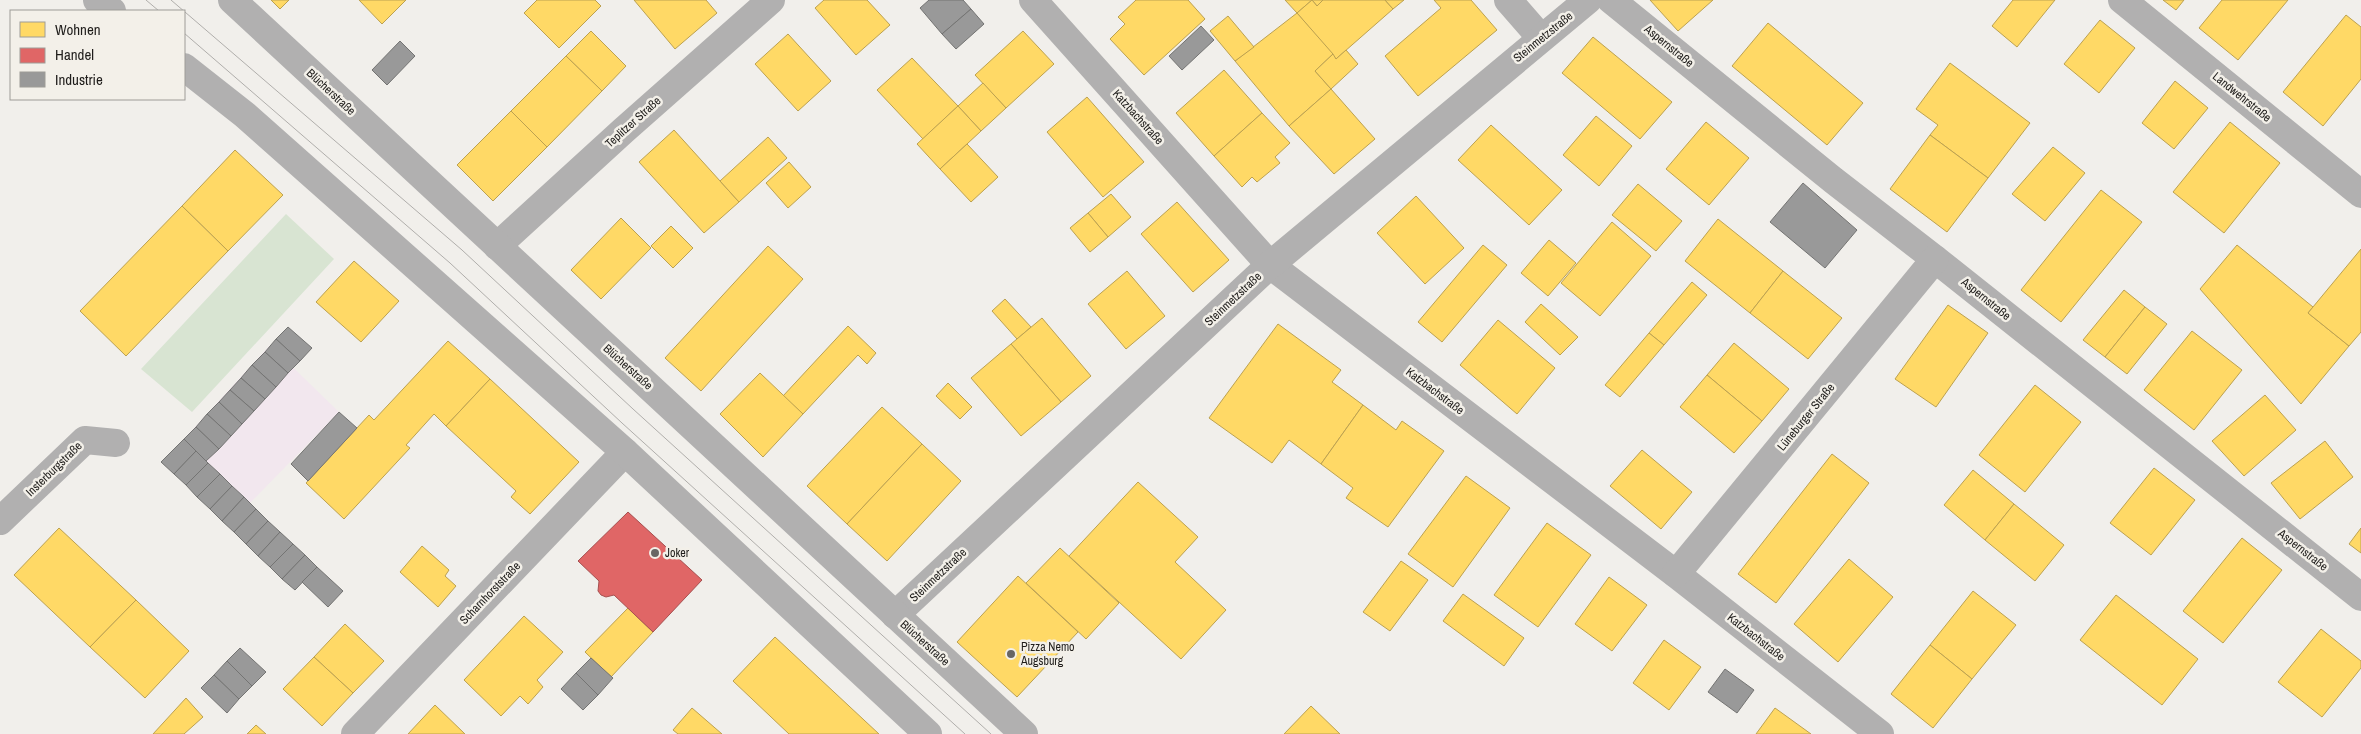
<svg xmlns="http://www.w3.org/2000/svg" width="2361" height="734" viewBox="0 0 2361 734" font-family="'Archivo Narrow',sans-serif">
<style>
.industrial{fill:#f2e7ee}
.green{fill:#d8e4d2}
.homes{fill:#ffd966;stroke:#bca150}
.shops{fill:#e06666;stroke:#a65050}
.industry{fill:#999;stroke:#747473}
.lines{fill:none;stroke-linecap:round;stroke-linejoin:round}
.minor{stroke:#b1b0b0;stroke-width:28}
.tertiary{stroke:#b1b0b0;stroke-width:28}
.tram{stroke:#b0aeab;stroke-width:1}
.poi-dot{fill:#686664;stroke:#f3f0e9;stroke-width:2}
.labels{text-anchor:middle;stroke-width:5;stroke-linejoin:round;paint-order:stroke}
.street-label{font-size:12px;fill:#1f1d1b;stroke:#f3f0e9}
.poi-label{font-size:12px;fill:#1f1d1b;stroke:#f3f0e9;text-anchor:start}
</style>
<rect width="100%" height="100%" fill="#f1efeb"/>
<path class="industrial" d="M270,345l69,67 -89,91 -66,-64z"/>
<path class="green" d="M286,214l48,45 -142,153 -51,-43z"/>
<g class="homes">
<path d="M271,0h18l-9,9z"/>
<path d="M359,0h47l-24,24z"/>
<path d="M537,0h58l6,6 -42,42 -35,-35z"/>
<path d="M634,0h72l11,13 -42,36z"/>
<path d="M824,0h43l23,25 -34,30 -41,-47z"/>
<path d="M1136,0h52l17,19 -61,56 -34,-36 15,-15 -7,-7z"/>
<path d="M1285,0h38l-6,6 -5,-6 -15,13z"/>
<path d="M1312,0l5,6 6,-6h62l8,9 -57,50 -39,-46z"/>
<path d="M1385,0h19l-11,9z"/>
<path d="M1434,0h37l26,30 -79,66 -33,-40 56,-48z"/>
<path d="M1650,0h63l-35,31z"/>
<path d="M2013,0h42l-38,47 -25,-21z"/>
<path d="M2163,0h21l-8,10z"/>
<path d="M2222,0h66l-50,60 -39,-32z"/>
<path d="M1297,13l36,41 -18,17 16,18 -42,37 -54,-65z"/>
<path d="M2346,15l15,12v52l-38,47 -40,-34z"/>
<path d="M1228,16l26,31 -19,14 -25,-30z"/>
<path d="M2100,20l35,28 -36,45 -35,-29z"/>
<path d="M1768,23l95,80 -36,42 -95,-79z"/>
<path d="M591,31l35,35 -24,25 -36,-35z"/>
<path d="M1023,31l31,33 -48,44 -31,-33z"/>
<path d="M788,34l43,47 -33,30 -43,-47z"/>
<path d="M1593,37l79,65 -32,37 -78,-66z"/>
<path d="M1346,50l12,14 -27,25 -16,-18 18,-17 3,5z"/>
<path d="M566,56l36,35 -55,56 -36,-36z"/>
<path d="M912,58l46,48 -35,33 -46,-49z"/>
<path d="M1950,63l80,60 -42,55 -58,-43 8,-10 -22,-16z"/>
<path d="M1224,70l38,43 -48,43 -38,-43z"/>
<path d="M2175,81l33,27 -34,41 -32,-26z"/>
<path d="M983,83l23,25 -25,23 -23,-25z"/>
<path d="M1331,89l44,50 -41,35 -45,-48z"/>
<path d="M1087,97l57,65 -41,35 -56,-65z"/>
<path d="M958,106l23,25 -41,38 -23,-25z"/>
<path d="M511,111l36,36 -54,54 -36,-36z"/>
<path d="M1262,113l28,30 -15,14 5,6 -23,19 -5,-5 -10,10 -28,-31z"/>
<path d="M1596,116l36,30 -33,40 -36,-31z"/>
<path d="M1706,122l43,36 -40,47 -43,-36z"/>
<path d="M2230,122l50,41 -56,70 -51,-41z"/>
<path d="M1491,125l71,65 -33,35 -71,-65z"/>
<path d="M674,130l65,72 -35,31 -65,-71z"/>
<path d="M1930,135l58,43 -41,54 -57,-43z"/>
<path d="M768,137l19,21 -48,44 -19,-21z"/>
<path d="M967,144l31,33 -27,25 -31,-33z"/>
<path d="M2053,147l32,26 -40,48 -33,-27z"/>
<path d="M235,150l48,45 -55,56 -46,-45z"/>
<path d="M789,162l22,25 -23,21 -22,-25z"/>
<path d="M1638,184l44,37 -26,30 -44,-36z"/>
<path d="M2101,190l41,32 -81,100 -40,-32z"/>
<path d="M1111,194l20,23 -23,20 -20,-24z"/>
<path d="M1416,196l48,52 -39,36 -48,-51z"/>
<path d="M1177,202l52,58 -36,32 -52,-58z"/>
<path d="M182,206l46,45 -102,105 -46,-45z"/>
<path d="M1088,213l20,24 -18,15 -20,-24z"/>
<path d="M621,218l30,30 -50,51 -30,-29z"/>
<path d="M1718,219l65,52 -33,42 -65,-52z"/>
<path d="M1612,222l39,34 -51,60 -39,-33z"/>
<path d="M671,226l22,22 -20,20 -22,-22z"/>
<path d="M1549,240l27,23 -28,33 -27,-23z"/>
<path d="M1483,245l24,20 -65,77 -24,-20z"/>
<path d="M2237,245l76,62 -5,6 41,33 -48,58 -101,-115z"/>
<path d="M768,246l35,33 -102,112 -36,-33z"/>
<path d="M2361,249v83l-12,14 -41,-33z"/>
<path d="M354,261l45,40 -38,41 -45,-40z"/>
<path d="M1127,271l38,45 -39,33 -38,-45z"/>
<path d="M1783,271l59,47 -34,41 -58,-46z"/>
<path d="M1692,282l15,13 -43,50 -15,-12z"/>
<path d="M2124,290l21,17 -40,50 -22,-17z"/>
<path d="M1005,299l26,28 -14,12 -25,-28z"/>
<path d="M1541,304l37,33 -18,18 -35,-33z"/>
<path d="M1948,305l40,28 -52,74 -41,-28z"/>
<path d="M2145,307l22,17 -40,50 -22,-17z"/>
<path d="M1042,318l49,58 -30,26 -50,-58z"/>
<path d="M1498,320l57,48 -38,46 -57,-49z"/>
<path d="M1278,324l63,46 -9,12 31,23 -42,59 -32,-24 -17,23 -63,-45z"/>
<path d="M848,326l28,27 -9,11 -9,-9 -55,59 -20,-18z"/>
<path d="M2192,331l50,39 -48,60 -50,-40z"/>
<path d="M1649,333l15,12 -44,52 -15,-12z"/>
<path d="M448,341l42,38 -44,47 -12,-12 -28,31 4,3 -66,71 -38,-36 63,-68 5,5z"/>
<path d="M1734,343l55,46 -27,32 -55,-46z"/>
<path d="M1011,344l50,58 -40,34 -50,-58z"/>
<path d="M760,373l43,41 -40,43 -43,-43z"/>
<path d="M1707,375l55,46 -28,32 -54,-46z"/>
<path d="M490,379l89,83 -49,52 -19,-17 5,-6 -70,-65z"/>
<path d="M948,383l24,24 -12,12 -24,-23z"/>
<path d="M2035,385l46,37 -56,70 -46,-37z"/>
<path d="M2265,395l31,35 -52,46 -32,-35z"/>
<path d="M1363,405l33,25 6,-9 42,30 -56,76 -42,-29 7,-10 -32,-24z"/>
<path d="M882,407l40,37 -75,80 -40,-38z"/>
<path d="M2325,441l28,36 -53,42 -29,-36z"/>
<path d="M922,444l39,37 -74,80 -40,-37z"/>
<path d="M1642,450l50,42 -31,37 -51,-43z"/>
<path d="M1832,454l37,29 -93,120 -38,-29z"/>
<path d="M2154,468l41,32 -44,55 -41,-32z"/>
<path d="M1973,470l41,34 -29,36 -41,-35z"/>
<path d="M1466,476l44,32 -57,79 -45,-33z"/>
<path d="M1138,482l60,55 -23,25 51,48 -45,49 -112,-103z"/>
<path d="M2014,504l50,41 -29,36 -50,-41z"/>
<path d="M1547,523l44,32 -53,72 -44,-32z"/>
<path d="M59,528l77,72 -46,47 -76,-72z"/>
<path d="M2361,528v25l-12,-9z"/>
<path d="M2242,538l40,32 -59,73 -40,-32z"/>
<path d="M422,546l27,24 -4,6 11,10 -18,21 -38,-35z"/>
<path d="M1060,548l59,55 -33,36 -60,-56z"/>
<path d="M1849,559l44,38 -55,65 -44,-38z"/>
<path d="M1401,561l27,19 -38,51 -27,-19z"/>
<path d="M1018,576l60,56 -61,65 -60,-55z"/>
<path d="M1609,577l38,28 -35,46 -37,-27z"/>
<path d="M1973,591l43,34 -44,54 -42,-34z"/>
<path d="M1463,594l61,44 -20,28 -61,-45z"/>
<path d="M2116,595l82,64 -36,46 -82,-65z"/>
<path d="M136,600l53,51 -44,47 -55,-51z"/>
<path d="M628,608l25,24 -42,45 -26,-25z"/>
<path d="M524,616l39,36 -26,28 6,7 -15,17 -8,-8 -19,20 -37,-36z"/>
<path d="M345,624l39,37 -31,32 -39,-36z"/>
<path d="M2321,629l40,32v7l-39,49 -44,-35z"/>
<path d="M775,637l104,97h-90l-56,-53z"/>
<path d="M1664,640l37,27 -32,43 -36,-27z"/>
<path d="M1930,645l42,34 -39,49 -42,-34z"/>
<path d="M314,657l39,36 -31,33 -39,-37z"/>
<path d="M186,698l17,19 -19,17h-31z"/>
<path d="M435,705l30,29h-57z"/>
<path d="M1311,706l29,28h-56z"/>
<path d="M692,708l30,26h-44l-5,-4z"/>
<path d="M1775,708l36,26h-55z"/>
<path d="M256,725l10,9h-19z"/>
</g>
<path class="shops" d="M628,512l74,68 -49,52 -39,-37 -8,2 -5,-2 -3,-4 1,-10 -21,-20z"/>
<g class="industry">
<path d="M929,0h34l8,9 -29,25 -22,-26z"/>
<path d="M971,9l13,15 -28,25 -14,-15z"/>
<path d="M1201,26l13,14 -32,30 -13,-14z"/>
<path d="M400,41l15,15 -28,29 -15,-15z"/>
<path d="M1803,183l54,47 -32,38 -55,-46z"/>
<path d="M288,327l24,21 -12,13 -24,-22z"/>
<path d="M276,339l24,22 -12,12 -23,-21z"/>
<path d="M265,352l23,21 -12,14 -24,-22z"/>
<path d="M252,365l24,22 -11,12 -24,-21z"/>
<path d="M241,378l24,21 -11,12 -24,-21z"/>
<path d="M230,390l24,21 -12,13 -23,-22z"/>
<path d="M219,402l23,22 -11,12 -24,-22z"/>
<path d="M339,412l18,16 -49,53 -17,-17z"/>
<path d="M207,414l24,22 -12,13 -23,-22z"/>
<path d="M196,427l23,22 -13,12 -22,-22z"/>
<path d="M184,439l12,12 -22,23 -13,-12z"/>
<path d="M196,451l12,12 -22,22 -12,-11z"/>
<path d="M208,463l12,11 -23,23 -11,-12z"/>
<path d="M220,474l12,12 -22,23 -13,-12z"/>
<path d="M232,486l12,11 -22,24 -12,-12z"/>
<path d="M244,497l12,12 -22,23 -12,-11z"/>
<path d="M256,509l12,12 -22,23 -12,-12z"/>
<path d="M268,521l12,11 -22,24 -12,-12z"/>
<path d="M280,532l13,12 -23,23 -12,-11z"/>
<path d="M293,544l12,11 -23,24 -12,-12z"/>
<path d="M305,555l12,12 -22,23 -13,-11z"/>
<path d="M317,567l26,24 -15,16 -26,-25z"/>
<path d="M240,648l26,24 -14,14 -25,-25z"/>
<path d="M591,658l22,20 -15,17 -22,-22z"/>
<path d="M227,661l25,25 -13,13 -25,-24z"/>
<path d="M1725,669l29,21 -17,23 -29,-21z"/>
<path d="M576,673l22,22 -15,15 -22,-21z"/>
<path d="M214,675l25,24 -12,14 -26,-25z"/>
</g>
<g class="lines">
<g class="minor">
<path d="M1033,0l237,265 406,309 204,160"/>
<path d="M1508,0l33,38"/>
<path d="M1611,0l222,180 102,79 426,338"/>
<path d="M2122,0l239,194"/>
<path d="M497,246l127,-116 147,-130"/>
<path d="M0,521l85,-81 31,3"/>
<path d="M1676,574l259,-315"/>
<path d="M895,615l375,-350 318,-265"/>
<path d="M355,734l270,-282"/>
</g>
<g class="tertiary">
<path d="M97,0l15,11"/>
<path d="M232,0l792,734"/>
<path d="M184,67l61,48 380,337 303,282"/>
</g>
<g class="tram">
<path d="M146,0l13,11"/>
<path d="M171,0l291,250 171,159 358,325"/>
<path d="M184,33l266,230 172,160 343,311"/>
</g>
</g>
<g class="poi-dot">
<circle cx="655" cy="553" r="5"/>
<circle cx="1011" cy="654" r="5"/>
</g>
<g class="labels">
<g class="street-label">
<text transform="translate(1543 37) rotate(-39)" y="4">Steinmetzstraße</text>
<text transform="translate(1669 46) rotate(39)" y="4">Aspernstraße</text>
<text transform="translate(331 92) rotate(43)" y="4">Blücherstraße</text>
<text transform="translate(2242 97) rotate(39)" y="4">Landwehrstraße</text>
<text transform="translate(1138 117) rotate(48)" y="4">Katzbachstraße</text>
<text transform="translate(633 122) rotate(-42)" y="4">Teplitzer Straße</text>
<text transform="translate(1233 299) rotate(-43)" y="4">Steinmetzstraße</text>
<text transform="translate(1986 299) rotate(39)" y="4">Aspernstraße</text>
<text transform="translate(628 367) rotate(42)" y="4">Blücherstraße</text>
<text transform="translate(1435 391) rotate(37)" y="4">Katzbachstraße</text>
<text transform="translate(1806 417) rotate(-51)" y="4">Lüneburger Straße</text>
<text transform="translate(54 469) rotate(-44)" y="4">Insterburgstraße</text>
<text transform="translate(2303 550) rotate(38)" y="4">Aspernstraße</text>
<text transform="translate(938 575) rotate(-43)" y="4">Steinmetzstraße</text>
<text transform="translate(490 593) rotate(-46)" y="4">Scharnhorststraße</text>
<text transform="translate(1756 637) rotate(38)" y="4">Katzbachstraße</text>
<text transform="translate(925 643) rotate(42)" y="4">Blücherstraße</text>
</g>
<g class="poi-label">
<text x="665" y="557">Joker</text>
<text x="1021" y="651">Pizza Nemo<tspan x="1021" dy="14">Augsburg</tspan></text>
</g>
</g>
<rect x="10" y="10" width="175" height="90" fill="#f3f0e9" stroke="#9e9c97"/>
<rect x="20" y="22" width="25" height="15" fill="#ffd966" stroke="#9e9c97"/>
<text x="55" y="35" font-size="15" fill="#1f1d1b">Wohnen</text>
<rect x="20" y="48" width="25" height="15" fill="#e06666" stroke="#9e9c97"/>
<text x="55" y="60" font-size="15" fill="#1f1d1b">Handel</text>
<rect x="20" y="72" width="25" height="15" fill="#999999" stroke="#9e9c97"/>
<text x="55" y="85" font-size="15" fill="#1f1d1b">Industrie</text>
</svg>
